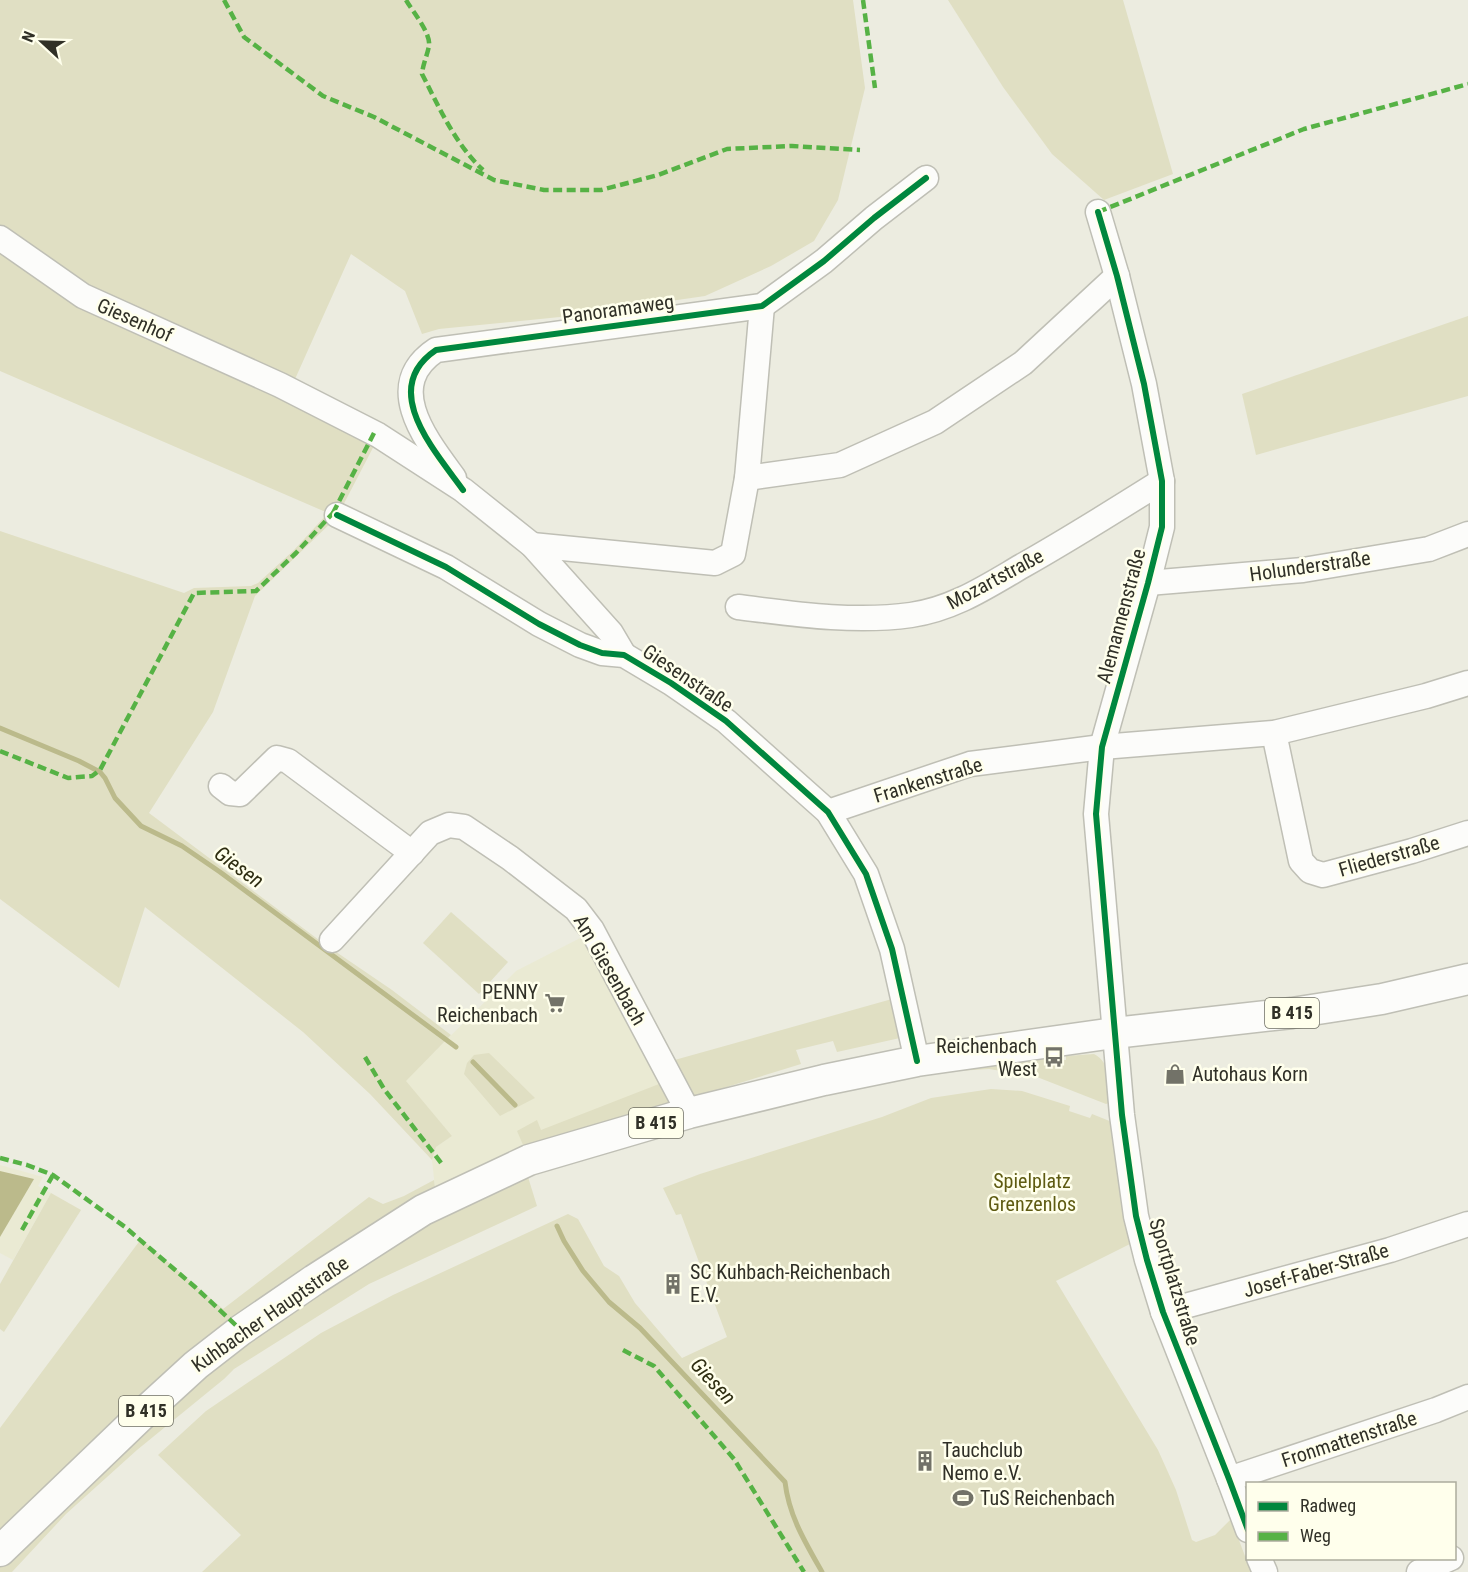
<svg xmlns="http://www.w3.org/2000/svg" width="1468" height="1572" viewBox="0 0 1468 1572" font-family="'Roboto Condensed',sans-serif">
<style>
.built{fill:#eaead3}
.green{fill:#e0dfc3}
.water{fill:#bbba8b}
.lines{fill:none;stroke-linecap:round;stroke-linejoin:round}
.stream{stroke:#bbba8b;stroke-width:5}
.minor-casing{stroke:#bfbfb5;stroke-width:27}
.major-casing{stroke:#bfbfb5;stroke-width:33}
.minor{stroke:#fcfcfa;stroke-width:24}
.major{stroke:#fcfcfa;stroke-width:30}
.quiet{stroke:#56b245;stroke-width:4.5;stroke-dasharray:9 4.5;stroke-linecap:butt}
.cycleway-casing{stroke:#ffffec;stroke-width:10}
.cycleway{stroke:#00873e;stroke-width:6}
.labels{text-anchor:middle;stroke-width:5;stroke-linejoin:round;paint-order:stroke}
.shield{fill:#ffffec;stroke:#6e6e62;stroke-width:1.5}
.shield-label{font-size:18px;font-weight:bold;fill:#303027}
.street-label{font-size:20px;fill:#303027;stroke:#ffffec}
.poi-label{font-size:20px;fill:#303027;stroke:#ffffec;text-anchor:start}
.park-label{font-size:20px;fill:#5e5b12;stroke:#ffffec}
.water-label{font-size:21px;font-style:italic;fill:#2e2d11;stroke:#ffffec}
</style>
<rect width="100%" height="100%" fill="#ecece0"/>
<g class="built">
<path d="M586,935l84,170 -235,83 -3,-28 4,-13 16,-11 -47,-55 111,-110z"/>
<path d="M0,1165l43,12 -5,9 13,7 -38,67 -13,-7z"/>
</g>
<g class="green">
<path d="M0,0h853l12,88 -27,112 -24,41 -43,25 -66,30 -145,21 -121,12 -17,5 -17,-43 -54,-37 -64,143 90,43 -40,77 -82,79 -42,116 -64,101 174,130 69,47 59,45 -45,46 46,55 -16,11 -4,13 -62,-66 -67,-62 -158,-125 -26,81 -119,-89v-368l184,62 10,-5 57,-2 7,-3 36,-33 34,-37 -328,-142z"/>
<path d="M948,0h175l50,174 -69,26 -52,-46 -49,-67z"/>
<path d="M1468,316v80l-212,59 -14,-61z"/>
<path d="M451,912l57,50 -29,32 -56,-51z"/>
<path d="M892,999l8,39 -63,14 -4,-11 -37,9 5,14 -113,35 -17,-38z"/>
<path d="M489,1053l46,45 -35,18 -36,-42 3,-11 7,-8z"/>
<path d="M1094,1054c17,8 15,31 17,48l-5,2 -69,-27 -48,-8 -31,2 1,-4 89,-10 1,3h17v-4z"/>
<path d="M659,1084l11,21 -146,42 -7,-16 20,-11 4,10z"/>
<path d="M991,1089l31,2 48,15 -1,5 21,7 2,-4 20,8 20,121 -76,38 102,169 18,40 16,50 4,2 19,-7 16,-16 20,53h-1049l39,-37 -83,-80 48,-44 115,-78 72,-38 175,-81 10,5 26,47 15,10 16,27 47,55 45,-21 -46,-123 -5,1 -13,-27 37,-14 182,-57 49,-19z"/>
<path d="M528,1177l9,29 -168,78 -135,85 -10,10 -87,71 -71,64 -54,58h-12v-8l203,-194 209,-138z"/>
<path d="M434,1180l1,8 -435,345v-105l141,-189 82,70 146,-112 14,7 21,-8z"/>
<path d="M51,1193l30,17 -77,122 -4,-3v-45z"/>
</g>
<path class="water" d="M0,1171l34,8 -34,58z"/>
<g class="lines">
<g class="stream">
<path d="M0,728l79,33 21,11 5,6 10,20 26,28 41,20 38,26 236,175"/>
<path d="M473,1062l42,43"/>
<path d="M557,1226l7,15 19,30 26,31 31,26 145,154c4,34 20,60 37,90"/>
</g>
<g class="minor-casing">
<g id="minor">
<path d="M1098,212l19,64 27,108 18,97v46l-14,56 -46,164 -6,67 26,301 14,101 11,44 16,52 66,167 19,51"/>
<path d="M0,238l83,58 197,89 98,50 85,55 69,55 79,88 13,22"/>
<path d="M454,478c-27,-37 -72,-92 -18,-128l326,-44 62,-45 50,-43 52,-40"/>
<path d="M747,478l93,-13 95,-43 88,-59 94,-87"/>
<path d="M337,515l109,52 93,57 41,21 22,8 22,2 47,28 55,38 102,91 38,62 26,75 25,112"/>
<path d="M532,545l183,18 18,-9 14,-76 15,-172"/>
<path d="M1148,583l155,-13 126,-21 39,-15"/>
<path d="M738,607c56,7 116,16 173,8 42,-6 75,-28 111,-49 48,-27 94,-56 140,-85"/>
<path d="M1274,733l27,128 9,10 13,4 89,-24 56,-18"/>
<path d="M221,786l9,7 10,1 37,-36 11,3 124,92"/>
<path d="M828,812l142,-48 132,-17 172,-14 152,-37 42,-13"/>
<path d="M332,940l98,-107 19,-8 15,2 46,31 66,51 16,21 97,183"/>
<path d="M1163,1312l227,-62 78,-26"/>
<path d="M1229,1479l207,-69 32,-13"/>
<path d="M1259,1558l6,14"/>
<path d="M1419,1572l32,-14"/>
</g>
</g>
<g class="major-casing">
<path id="major" d="M0,1551l149,-143 47,-43 45,-35 73,-50 109,-70 106,-50 160,-47 135,-33 93,-19 197,-28 178,-20 90,-14 86,-20"/>
</g>
<use href="#minor" class="minor"/>
<use href="#major" class="major"/>
<g class="quiet">
<path d="M224,0l20,37 79,59 51,21 120,63 50,10h57l57,-15 69,-26 65,-3 68,4"/>
<path d="M406,0c7,12 25,33 23,46 -2,10 -6,18 -7,28 17,33 33,70 61,96"/>
<path d="M863,0l12,88"/>
<path d="M1098,212l206,-83 164,-45"/>
<path d="M333,513l41,-80"/>
<path d="M0,751l68,27 24,-2 8,-6 94,-177 62,-2 40,-38 37,-40 4,2"/>
<path d="M365,1057l19,32 58,75"/>
<path d="M0,1158l27,7 26,10 72,52 70,60 46,43"/>
<path d="M22,1230l31,-55"/>
<path d="M623,1350l31,16 80,93 70,113"/>
</g>
<g class="cycleway-casing">
<g id="cycleway">
<path d="M1098,212l19,64 27,108 18,97v46l-14,56 -46,164 -6,67 26,301 14,101 11,44 16,52 66,167 19,51"/>
<path d="M463,490c-28,-39 -85,-101 -27,-140l326,-44 62,-45 50,-43 52,-40"/>
<path d="M337,515l109,52 93,57 41,21 22,8 22,2 47,28 55,38 102,91 38,62 26,75 25,112"/>
</g>
</g>
<use href="#cycleway" class="cycleway"/>
</g>
<defs>
<g id="supermarket-bare" transform="scale(1.62)"><path d="M-6-5.5h2.5l.6 2H6L4.5 2H-2.5L-4.4-4H-6ZM-1.5 3.2a1.3 1.3 0 1 0 .1 0ZM3 3.2a1.3 1.3 0 1 0 .1 0Z" fill="#727268" stroke="#ffffec" stroke-width="2.5" paint-order="stroke"/></g>
<g id="bus-bare" transform="scale(1.62)"><path d="M-5-6H5V4H4V6H2V4H-2V6H-4V4H-5ZM-3.5-4V0h7V-4ZM-3.5 1.2v1.5H-2V1.2ZM2 1.2v1.5H3.5V1.2Z" fill="#727268" stroke="#ffffec" stroke-width="2.5" paint-order="stroke"/></g>
<g id="shop-bare" transform="scale(1.62)"><path d="M-5-2.5h2.3a2.7 3.5 0 0 1 5.4 0H5L5.5 6h-11ZM-1.5-2.5h3a1.5 2.3 0 0 0-3 0Z" fill="#727268" stroke="#ffffec" stroke-width="2.5" paint-order="stroke"/></g>
<g id="building-bare" transform="scale(1.62)"><path d="M-4-6H4V6H1V3H-1V6H-4ZM-2.5-4.3h1.7v1.8h-1.7ZM.8-4.3h1.7v1.8H.8ZM-2.5-1h1.7V.8h-1.7ZM.8-1h1.7V.8H.8Z" fill="#727268" stroke="#ffffec" stroke-width="2.5" paint-order="stroke"/></g>
<g id="stadium-bare" transform="scale(1.62)"><path d="M0-5a6.5 5 0 1 0 0 10a6.5 5 0 1 0 0-10ZM-3.5-1.8h7v3.6h-7Z" fill="#727268" stroke="#ffffec" stroke-width="2.5" paint-order="stroke"/></g>
</defs>
<g fill-rule="evenodd">
<use href="#supermarket-bare" x="555" y="1003"/>
<use href="#bus-bare" x="1054" y="1057"/>
<use href="#shop-bare" x="1175" y="1074"/>
<use href="#building-bare" x="673" y="1284"/>
<use href="#building-bare" x="925" y="1461"/>
<use href="#stadium-bare" x="963" y="1498"/>
</g>
<g class="labels">
<g class="shield">
<rect x="1265" y="998" width="54" height="30" rx="4.5"/>
<rect x="629" y="1108" width="54" height="30" rx="4.5"/>
<rect x="119" y="1396" width="54" height="30" rx="4.5"/>
</g>
<g class="shield-label">
<text x="1292" y="1019">B 415</text>
<text x="656" y="1129">B 415</text>
<text x="146" y="1417">B 415</text>
</g>
<g class="street-label">
<text transform="translate(618 309) rotate(-8)" y="7">Panoramaweg</text>
<text transform="translate(135 320) rotate(24)" y="7">Giesenhof</text>
<text transform="translate(1310 566) rotate(-8)" y="7">Holunderstraße</text>
<text transform="translate(995 579) rotate(-28)" y="7">Mozartstraße</text>
<text transform="translate(1121 616) rotate(-75)" y="7">Alemannenstraße</text>
<text transform="translate(688 678) rotate(34)" y="7">Giesenstraße</text>
<text transform="translate(928 780) rotate(-17)" y="7">Frankenstraße</text>
<text transform="translate(1389 856) rotate(-16)" y="7">Fliederstraße</text>
<text transform="translate(610 970) rotate(60)" y="7">Am Giesenbach</text>
<text transform="translate(1316 1270) rotate(-16)" y="7">Josef-Faber-Straße</text>
<text transform="translate(1175 1282) rotate(73)" y="7">Sportplatzstraße</text>
<text transform="translate(270 1314) rotate(-35)" y="7">Kuhbacher Hauptstraße</text>
<text transform="translate(1349 1439) rotate(-18)" y="7">Fronmattenstraße</text>
</g>
<g class="poi-label">
<text x="538" y="999" text-anchor="end">PENNY<tspan x="538" dy="23">Reichenbach</tspan></text>
<text x="1037" y="1053" text-anchor="end">Reichenbach<tspan x="1037" dy="23">West</tspan></text>
<text x="1192" y="1081">Autohaus Korn</text>
<text x="690" y="1279">SC Kuhbach-Reichenbach<tspan x="690" dy="23">E.V.</tspan></text>
<text x="942" y="1457">Tauchclub<tspan x="942" dy="23">Nemo e.V.</tspan></text>
<text x="980" y="1505">TuS Reichenbach</text>
</g>
<g class="park-label">
<text x="1032" y="1188">Spielplatz<tspan x="1032" dy="23">Grenzenlos</tspan></text>
</g>
<g class="water-label">
<text transform="translate(239 867) rotate(36)" y="7">Giesen</text>
<text transform="translate(713 1381) rotate(47)" y="7">Giesen</text>
</g>
</g>
<rect x="1246" y="1482" width="210" height="78" fill="#ffffec" stroke="#acac9d" stroke-width="1.5"/>
<rect x="1258" y="1502" width="30" height="9" fill="#00873e" stroke="#acac9d" stroke-width="1.5"/>
<text x="1300" y="1512" font-size="18" fill="#303027">Radweg</text>
<rect x="1258" y="1532" width="30" height="9" fill="#56b245" stroke="#acac9d" stroke-width="1.5"/>
<text x="1300" y="1542" font-size="18" fill="#303027">Weg</text>
<g transform="translate(42 42) rotate(292)" stroke="#ffffec" stroke-width="4.5" paint-order="stroke">
<path d="M0-4.5L10 22L0 15L-10 22Z" fill="#303027"/>
<text y="-9" font-size="16" font-weight="bold" text-anchor="middle" fill="#303027">N</text>
</g>
</svg>
